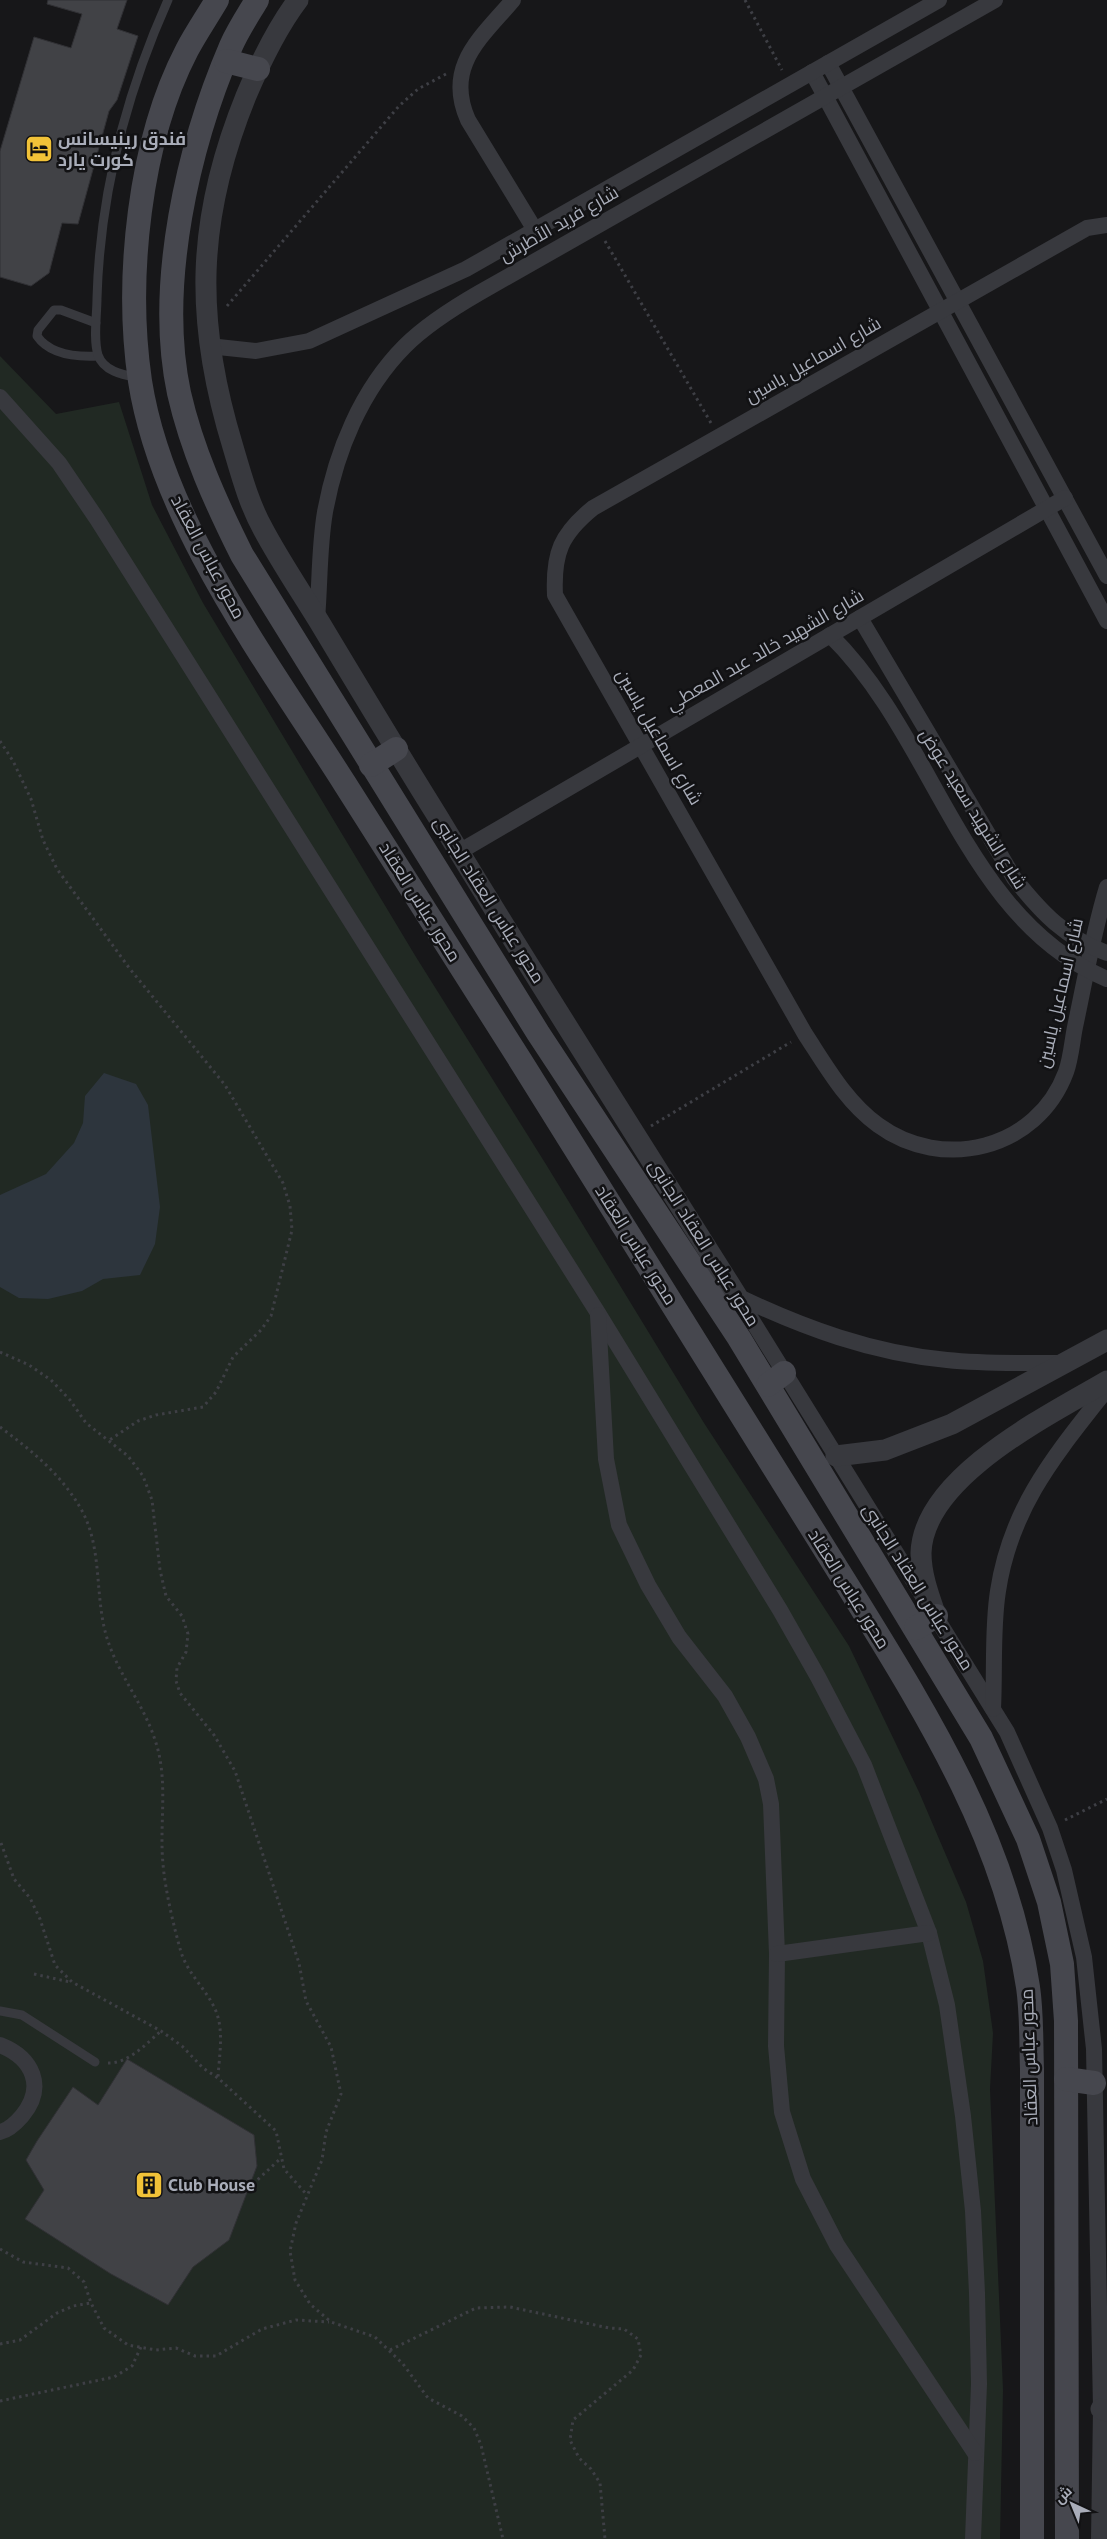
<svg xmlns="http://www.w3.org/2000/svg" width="1107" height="2539" viewBox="0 0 1107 2539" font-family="'PT Sans',Cairo,sans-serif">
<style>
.green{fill:#212923}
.water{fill:#2d353d}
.building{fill:#414246;stroke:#313135}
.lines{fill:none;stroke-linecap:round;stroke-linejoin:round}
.path{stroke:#3e3f45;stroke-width:3;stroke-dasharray:2.5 4;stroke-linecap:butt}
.service{stroke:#38393e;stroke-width:9}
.minor{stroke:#38393e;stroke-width:16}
.tertiary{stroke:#38393e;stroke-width:21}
.secondary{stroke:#46474e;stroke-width:24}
.labels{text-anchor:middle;stroke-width:5;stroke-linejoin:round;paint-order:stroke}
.poi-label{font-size:18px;font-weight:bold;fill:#a9adb9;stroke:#121214;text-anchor:start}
.street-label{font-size:18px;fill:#a9adb9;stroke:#121214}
</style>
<rect width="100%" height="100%" fill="#171719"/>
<path class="green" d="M0,356l56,58 63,-12 33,103 51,98 213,354 131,209 157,257 145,223 70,146 47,110 17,59 10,72 -3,56 13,300 -3,150h-1000z"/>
<path class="water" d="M104,1073l32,11 12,21 12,102 -5,37 -15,31 -37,4 -21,12 -34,8 -29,-1 -19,-11v-92l46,-21 28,-31 9,-20 2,-27z"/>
<g class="building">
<path d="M48,0h79l-10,29 21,7 -21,64 -8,11 -31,113 -16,-1 -13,50 -18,13 -31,-9v-126l34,-114 37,11 11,-34 -35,-10z"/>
<path d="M127,2059l127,76 3,31 -28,74 -36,27 -25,38 -57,-31 -86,-55 19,-29 -18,-30 11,-19 36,-54 25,18z"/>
</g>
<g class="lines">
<g class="path">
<path d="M745,0l37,70"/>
<path d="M605,241l106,182"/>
<path d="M227,306l172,-200 19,-17 28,-15"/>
<path d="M0,741l13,20 18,38 12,41 14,29 73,100 95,116 58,98 7,23 2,24 -21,86 -10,14 -28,27 -17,35 -13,15 -47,8 -18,6 -30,20"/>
<path d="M651,1126l140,-84"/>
<path d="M0,1352l29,13 22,15 19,20 16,23 42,33 15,20 9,24 8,70 6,26 16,20 6,18 -2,18 -9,16 -1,13 4,12 34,42 21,36 64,192 7,38 25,46 10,47 -15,38 -4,28 -26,63 -6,28 5,29 15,24 21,18 44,15 28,27 25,34 34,18 12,12 7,17 22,94"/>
<path d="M0,1427c32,24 61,47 81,82 21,37 14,82 24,122 10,40 38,71 50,109 14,40 4,83 8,124 2,25 11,64 18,88 7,22 24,36 33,55 11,21 5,49 4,71"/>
<path d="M1065,1820l42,-21"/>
<path d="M1,1843l13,36 16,19 10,21 15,46 17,17 89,49 21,15 21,22 15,10 58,53 8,38 23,26"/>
<path d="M34,1974l36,8"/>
<path d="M108,2063c20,1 39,-20 53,-32"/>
<path d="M253,2184l27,-25"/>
<path d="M0,2249l23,13 45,6 16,14 7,21 13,25 24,17 28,5 20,-2 19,8h21l46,-27 34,-9 33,2"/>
<path d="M0,2344l20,-4 37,-27 16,-7 18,-3"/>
<path d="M390,2350l86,-42 34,-1 99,21 15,1 14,10 3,16 -8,15 -60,50 -3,20 9,18 12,11 9,14 5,56"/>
<path d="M0,2401l114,-24 18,-11 9,-19"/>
</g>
<g class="service">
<path d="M96,323l-35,-13h-7l-16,20 -1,6c13,19 42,21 61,20"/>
<path d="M139,378c-15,-3 -35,-6 -41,-23 -5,-17 -1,-39 -1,-57 3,-104 29,-204 71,-298"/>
<path d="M0,2011l22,4 73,47"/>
</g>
<g class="minor">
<path d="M513,0c-32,38 -69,66 -45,120l67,110"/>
<path d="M828,63l279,513"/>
<path d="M812,72l295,549"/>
<path d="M1107,225l-20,3 -494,280c-32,26 -40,45 -38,87l250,439c21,32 41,68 73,91 64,47 159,25 188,-53 5,-14 6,-30 9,-45 10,-47 18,-94 32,-140"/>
<path d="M209,346l47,5 53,-10 157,-72 473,-269"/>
<path d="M0,397l59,66 38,56 501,794 182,297 38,67 46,88 65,168 18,72 16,111 10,95 4,82 2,91 -6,155"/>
<path d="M860,618l154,260c27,34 51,60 93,75"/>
<path d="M317,619c3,-35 2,-72 8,-107 11,-60 36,-122 80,-166 21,-21 48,-38 74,-53l516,-293"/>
<path d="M830,635c105,102 134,284 277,344"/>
<path d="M459,852l606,-354"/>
<path d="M737,1296l270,436 43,96 14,42 20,87 10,92 7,360 -2,130"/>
<path d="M737,1296c67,32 135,57 210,64 38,4 76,3 114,3"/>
<path d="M598,1315l8,144 13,66 29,60 31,52 46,59 23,41 18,42 5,25 6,150 -1,92 6,66 21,67 34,66 138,208"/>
<path d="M993,1709c2,-39 -1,-80 5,-118 13,-85 58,-137 109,-202"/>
<path d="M777,1954l152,-21"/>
<path d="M0,2045c33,13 46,42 22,71 -6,7 -13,14 -22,16"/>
</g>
<g class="tertiary">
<path d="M298,0c-22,29 -38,63 -52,96 -50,123 -52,224 -13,351 8,27 16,57 30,82 17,32 38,63 57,94 39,65 78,130 118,194 97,161 199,320 299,479"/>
<path d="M836,1456l49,-6 67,-26 155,-84"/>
<path d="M936,1616c-7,-20 -15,-41 -15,-63 2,-76 128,-138 186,-172"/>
<path d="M1101,2409l6,2"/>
</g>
<g class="secondary">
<path d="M217,0c-10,17 -21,33 -30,50 -48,92 -62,229 -47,331 22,142 129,283 205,403 124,194 246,388 367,584 47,76 94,152 142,228 76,123 152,245 174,391 4,27 3,55 4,82v470"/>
<path d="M257,0c-9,15 -19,30 -26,46 -43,100 -75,239 -52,347 13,57 37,110 63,162l296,478 201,305 242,400 47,101 21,63 13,62 4,57 1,518"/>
<path d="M226,61l32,8"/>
<path d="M371,765l25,-16"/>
<path d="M768,1385l16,-12"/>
<path d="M916,1628l20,-12"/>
<path d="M1066,2079l28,4"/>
</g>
</g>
<defs>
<g id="hotel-square" transform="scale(1.4375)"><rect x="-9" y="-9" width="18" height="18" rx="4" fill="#f1c238" stroke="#121214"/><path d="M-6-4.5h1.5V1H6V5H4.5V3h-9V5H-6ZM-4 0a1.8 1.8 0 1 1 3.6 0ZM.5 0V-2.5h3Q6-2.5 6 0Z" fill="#111"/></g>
<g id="building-square" transform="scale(1.4375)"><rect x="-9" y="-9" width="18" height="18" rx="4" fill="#f1c238" stroke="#121214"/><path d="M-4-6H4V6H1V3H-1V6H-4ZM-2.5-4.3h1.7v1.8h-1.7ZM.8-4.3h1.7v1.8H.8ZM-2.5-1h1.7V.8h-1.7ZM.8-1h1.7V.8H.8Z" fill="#111"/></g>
</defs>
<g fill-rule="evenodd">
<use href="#hotel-square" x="39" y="149"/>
<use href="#building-square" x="149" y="2185"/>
</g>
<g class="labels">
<g class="poi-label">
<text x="58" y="145">فندق رينيسانس<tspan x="58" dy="21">كورت يارد</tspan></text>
<text x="168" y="2191">Club House</text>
</g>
<g class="street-label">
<text transform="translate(559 224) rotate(-30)" y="6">شارع فريد الأطرش</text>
<text transform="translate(813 360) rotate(-30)" y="6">شارع اسماعيل ياسين</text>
<text transform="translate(208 557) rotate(62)" y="6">محور عباس العقاد</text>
<text transform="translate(765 650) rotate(-30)" y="6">شارع الشهيد خالد عبد المعطي</text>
<text transform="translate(659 737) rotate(60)" y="6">شارع اسماعيل ياسين</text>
<text transform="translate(973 809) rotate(58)" y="6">شارع الشهيد سعيد عوض</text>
<text transform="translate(489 900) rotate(58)" y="6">محور عباس العقاد الجانبى</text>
<text transform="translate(420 902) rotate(58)" y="6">محور عباس العقاد</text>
<text transform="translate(1060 993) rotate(-77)" y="6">شارع اسماعيل ياسين</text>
<text transform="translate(704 1243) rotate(58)" y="6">محور عباس العقاد الجانبى</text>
<text transform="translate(636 1245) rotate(58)" y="6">محور عباس العقاد</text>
<text transform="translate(918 1587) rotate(58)" y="6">محور عباس العقاد الجانبى</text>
<text transform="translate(849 1589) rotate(58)" y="6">محور عباس العقاد</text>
<text transform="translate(1029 2057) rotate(-92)" y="6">محور عباس العقاد</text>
</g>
</g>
<g transform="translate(1072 2504) rotate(316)" stroke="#121214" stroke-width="4" paint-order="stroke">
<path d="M0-4L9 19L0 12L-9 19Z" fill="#a9adb9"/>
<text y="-8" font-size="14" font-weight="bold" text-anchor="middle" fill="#a9adb9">ش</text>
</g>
</svg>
